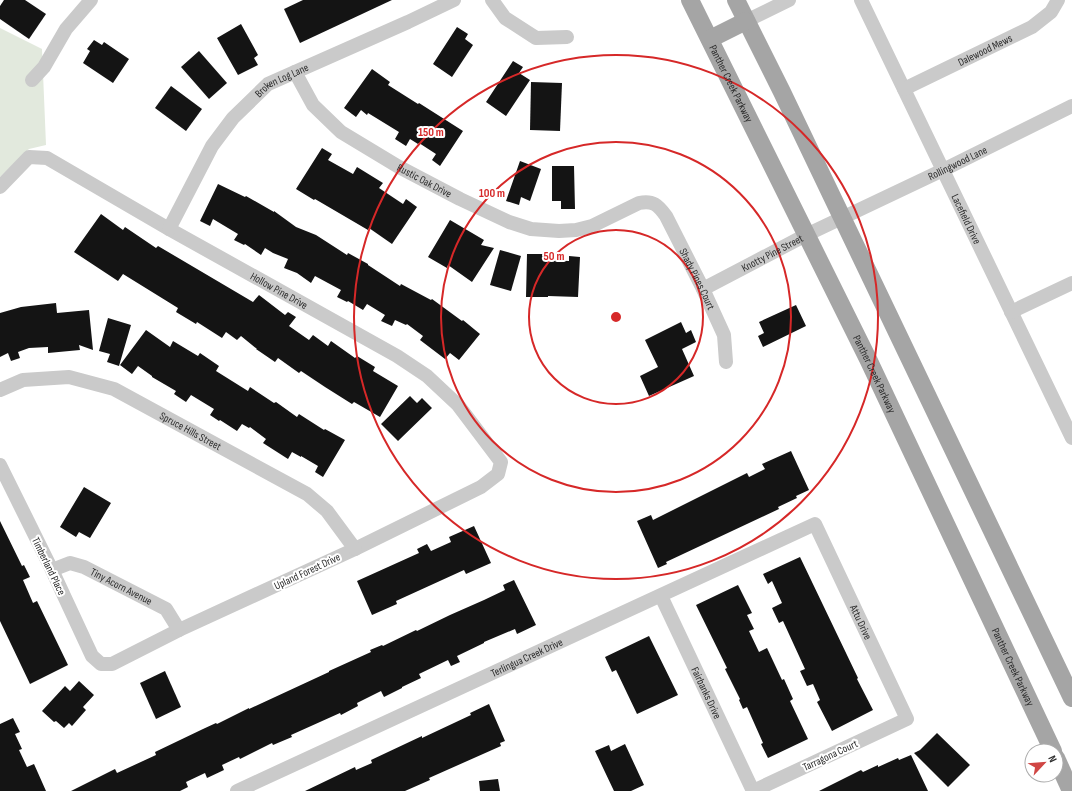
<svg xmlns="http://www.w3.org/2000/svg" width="1072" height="791" viewBox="0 0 1072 791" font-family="'Sofia Sans Condensed',sans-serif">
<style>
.green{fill:#e2e9dd}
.building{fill:#141414}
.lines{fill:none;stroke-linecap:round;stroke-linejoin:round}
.minor{stroke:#cacaca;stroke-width:14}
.major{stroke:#a5a5a5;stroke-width:18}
.ring{fill:none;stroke:#d62828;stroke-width:2}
.labels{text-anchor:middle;stroke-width:4;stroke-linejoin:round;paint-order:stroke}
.street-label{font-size:11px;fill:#2d2d2d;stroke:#fff}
.centre{fill:#d62828;stroke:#fff;stroke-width:2}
.ring-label{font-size:12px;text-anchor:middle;font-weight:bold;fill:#d62828;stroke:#fff;stroke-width:4;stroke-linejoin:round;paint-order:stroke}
</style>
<rect width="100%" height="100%" fill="#fff"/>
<path class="green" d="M0,28l42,21 4,96 -17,4 -29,28z"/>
<g class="building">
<path d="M4,0h21l21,14 -17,25 -29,-20v-13z"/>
<path d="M303,0h89l-92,43 -16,-34z"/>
<path d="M241,24l17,31 -4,3 4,7 -20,10 -21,-37z"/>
<path d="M457,27l11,7 -3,5 8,6 -21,32 -19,-13z"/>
<path d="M94,40l8,5 2,-3 25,17 -16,24 -30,-20 7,-12 -3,-2z"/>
<path d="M199,51l28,32 -18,16 -28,-32z"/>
<path d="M513,61l10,6 -4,6 11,7 -24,36 -20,-14z"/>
<path d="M372,69l18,13 -2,3 30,19 1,-1 44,28 -23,35 -8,-6 4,-6 -17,-11 -1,1 -8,-5 -4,7 -11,-7 4,-7 -31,-19 -1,2 -6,-5 -5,7 -12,-9z"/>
<path d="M531,82l31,1 -2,48 -30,-1z"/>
<path d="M171,86l31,23 -16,22 -31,-23z"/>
<path d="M322,148l10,6 -4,6 25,14 4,-7 26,16 -4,5 24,16 3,-5 11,8 -25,37 -23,-16 -1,2 -53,-31 -1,1 -18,-11z"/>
<path d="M520,161l21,8 -11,32 -9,-4 -2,8 -13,-4z"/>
<path d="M552,166h22l1,43h-14v-8h-9z"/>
<path d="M218,184l27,13 1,-1 28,16v-1l22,16 20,8 31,20 1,-2 20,11v1l32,21 1,-2 30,16 1,-1 30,22 1,-1 17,14 -21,26 -9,-7 -5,6 -25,-19 3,-4 -16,-12 -1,1 -11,-5 -3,6 -11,-5 4,-6 -18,-11 -4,6 -15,-9 -1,1 -10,-5 4,-7 -26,-14 -4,7 -14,-10 -13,-5 4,-9 -15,-6 -8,-5 -4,7 -16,-11 -1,1 -10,-5 4,-6 -25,-15 -3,7 -10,-5z"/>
<path d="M101,214l22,16 2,-3 31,21 2,-2 95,56 6,-7 26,20 3,-3 8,5 -7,9 20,14 4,-5 15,11 3,-5 24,17 2,-2 18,11 -2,4 25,15 -18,31 -26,-15 -2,2 -27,-17 -24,-16 -2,2 -21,-15 -3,4 -19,-13h1l-16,-13 -4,4 -11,-8 -4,6 -25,-16 -1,2 -20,-12 2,-4 -55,-34 -5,7 -44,-29z"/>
<path d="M450,220l34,20 -3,5 13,3 -22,34 -24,-17 -1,3 -19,-11z"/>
<path d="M500,250l21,6 -10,35 -21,-6z"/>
<path d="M527,254h19v6l23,1v-5l11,1 -2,40 -30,-1v1h-22z"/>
<path d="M56,303l1,10 32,-3 4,40 -14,-5 1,5 -32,3v-6l-19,1 -11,4 2,6 -9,3 -3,-8 -8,4v-44l21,-6z"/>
<path d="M796,305l10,21 -43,21 -5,-11 6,-3 -5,-11z"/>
<path d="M108,318l23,7 -12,41 -12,-4 3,-8 -11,-3z"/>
<path d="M681,322l5,11 5,-3 5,12 -14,7 12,27 -45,20 -9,-20 18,-9 -13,-27z"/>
<path d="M146,330l24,17 3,-6 25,15 2,-3 19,13 -3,5 32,20 2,-4 24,16 2,-1 21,15 2,-3 25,16 1,-1 20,11 -22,37 -8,-5 3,-6 -17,-10v1l-9,-5 -4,7 -25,-16 3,-4 -16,-12 -1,1 -7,-4 -5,7 -17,-11 -1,1 -9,-6 4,-6 -23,-14 -5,7 -12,-8 2,-3 -24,-14v-1l-14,-10 -6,8 -12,-9z"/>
<path d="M410,396l7,7 5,-5 10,10 -34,33 -17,-17z"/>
<path d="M791,451l18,39 -13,6 1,2 -19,9 1,2 -113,53 1,2 -9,4 -21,-47 14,-6 2,5 94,-47 2,4 16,-8 -3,-5z"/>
<path d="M84,487l27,16 -21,35 -11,-6 -3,5 -16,-10z"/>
<path d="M0,521l22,45 2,-1 6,12 -7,3 10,23 4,-2 31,64 -38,19 -30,-63z"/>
<path d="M474,526l17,37 -25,11 -2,-4 -68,31 1,3 -25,11 -15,-34 62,-28 -2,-4 10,-5 4,7 20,-9 -2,-5z"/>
<path d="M800,557l58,121 -1,1 16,31 -41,21 -15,-29 3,-2 -7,-16 -6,2 -7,-15 5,-2 -22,-48 -4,2 -7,-15 10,-5 -10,-22 -4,3 -5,-10z"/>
<path d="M514,580l22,45 -19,9 -2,-5 -31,13v1l-27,13 3,6 -9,4 -3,-6 -29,14 2,4 -19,9v1l-18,9 -3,-6 -24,12 1,3 -17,9 -1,-2 -49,22 1,2 -19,8 -1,-2 -32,16 -1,-2 -17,8 2,5 -17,8 -2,-5 -19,9 2,5 -8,4h-109l44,-22 2,4 39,-18 -1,-3 48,-23 13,-6 1,1 32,-16v1l80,-37v-1l42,-19 -1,-2 12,-5 1,1 33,-16 1,1 33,-16 34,-15 21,-10 -2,-5z"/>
<path d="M738,585l14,28 -5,2 7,14 -5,2 10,21 8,-4 15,32 2,-1 9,20 -3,2 18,38 -40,19 -7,-14 2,-1 -16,-36 -4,2 -4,-9 1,-1 -15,-30 2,-1 -31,-63z"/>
<path d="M649,636l29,59 -41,19 -21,-44 -4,2 -7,-15z"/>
<path d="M165,671l16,36 -25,12 -16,-36z"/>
<path d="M79,681l15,14 -11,12 3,3 -14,16 -3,-3 -5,5 -8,-7 -2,1 -12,-11 23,-25 5,5z"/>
<path d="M489,704l16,37 -5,2 1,3 -72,32 1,2 -25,11h-100l50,-24 1,3 16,-7 -1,-3 51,-24v2l49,-23 -1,-2z"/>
<path d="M13,718l7,14 -5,2 7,15 -3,1 8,17 7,-3 12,27h-46v-67z"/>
<path d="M937,733l33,32 -22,22 -34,-34 6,-3z"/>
<path d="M625,744l19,41 -13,6h-17l-19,-40 14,-6 2,6z"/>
<path d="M911,755l17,36h-109l42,-21 2,2 15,-7v2l20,-9 1,2z"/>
<path d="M498,779l2,12h-20l-1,-10z"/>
</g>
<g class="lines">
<g class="minor">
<path d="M492,0l13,18 31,20 31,-1"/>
<path id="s1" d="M861,0l211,438"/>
<path d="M746,21l43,-21"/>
<path id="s2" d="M295,72l18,33 28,27 58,35 61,32 49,23 22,7 28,2 17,-1 16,-4 47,-23c14,-3 19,2 27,13l37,73 21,46 2,27"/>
<path d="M32,80l12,-13 22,-38 25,-29"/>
<path id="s3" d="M904,89l128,-62 19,-15 7,-12"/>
<path id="s4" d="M0,187l29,-30 18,1 122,71 228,127 30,20 31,29 43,57 -3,12 -17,13 -126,62 -176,81 -67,34h-11l-9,-8 -40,-86 -52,-105"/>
<path id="s5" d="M169,229l43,-83 21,-28 35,-34 140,-62 46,-22"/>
<path id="s6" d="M703,289l103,-54 137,-65 129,-64"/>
<path d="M1011,312l61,-29"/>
<path id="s7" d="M0,390l23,-10 46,-3 45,12 193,105 20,17 28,38"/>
<path id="s8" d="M52,570l18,-7 14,4 82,42 13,21"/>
<path id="s9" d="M661,596l92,195"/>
<path id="s10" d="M237,791l578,-267 92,195 -154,72"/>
</g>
<g class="major">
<path id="s11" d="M690,0l178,359 185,392"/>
<path d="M736,0l46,92 290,606"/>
<path d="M710,39l36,-18"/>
<path d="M1056,758l15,33"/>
</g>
</g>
<g class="ring">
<circle cx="616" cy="317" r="87"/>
<circle cx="616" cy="317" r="175"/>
<circle cx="616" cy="317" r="262"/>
</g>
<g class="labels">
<g class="street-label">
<text dy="4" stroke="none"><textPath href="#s3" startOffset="90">Dalewood Mews</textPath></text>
<text dy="4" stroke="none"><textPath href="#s5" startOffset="191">Broken Log Lane</textPath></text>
<text dy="4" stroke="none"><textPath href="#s11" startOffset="93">Panther Creek Parkway</textPath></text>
<text dy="4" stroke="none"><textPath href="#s6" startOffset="284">Rollingwood Lane</textPath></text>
<text dy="4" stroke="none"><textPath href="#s2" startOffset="173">Rustic Oak Drive</textPath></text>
<text dy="4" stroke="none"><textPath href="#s1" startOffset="243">Lacefield Drive</textPath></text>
<text dy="4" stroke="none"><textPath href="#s6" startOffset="78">Knotty Pine Street</textPath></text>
<text dy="4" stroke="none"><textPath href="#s2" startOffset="507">Shady Pines Court</textPath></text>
<text dy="4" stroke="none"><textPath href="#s4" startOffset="327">Hollow Pine Drive</textPath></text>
<text dy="4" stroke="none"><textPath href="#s11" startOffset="417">Panther Creek Parkway</textPath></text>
<text dy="4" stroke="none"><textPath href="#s7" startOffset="205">Spruce Hills Street</textPath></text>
<text transform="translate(49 566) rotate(64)" y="4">Timberland Place</text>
<text transform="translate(307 571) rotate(-25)" y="4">Upland Forest Drive</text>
<text dy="4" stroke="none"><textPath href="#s8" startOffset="76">Tiny Acorn Avenue</textPath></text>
<text dy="4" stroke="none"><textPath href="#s10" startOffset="745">Attu Drive</textPath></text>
<text dy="4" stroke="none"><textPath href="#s10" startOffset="319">Terlingua Creek Drive</textPath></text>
<text dy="4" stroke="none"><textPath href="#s11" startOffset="741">Panther Creek Parkway</textPath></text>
<text dy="4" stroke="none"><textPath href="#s9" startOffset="107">Fairbanks Drive</textPath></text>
<text transform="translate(830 755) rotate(-25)" y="4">Tarragona Court</text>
</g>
</g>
<circle cx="616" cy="317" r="6" class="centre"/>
<g class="ring-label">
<text x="431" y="136">150 m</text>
<text x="492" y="197">100 m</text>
<text x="554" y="260">50 m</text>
</g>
<g transform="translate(1044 763) rotate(64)"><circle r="19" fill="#ffffff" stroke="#ababab"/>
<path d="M0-3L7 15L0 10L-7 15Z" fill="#d04644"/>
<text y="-6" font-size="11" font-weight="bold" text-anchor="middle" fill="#2d2d2d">N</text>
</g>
</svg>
